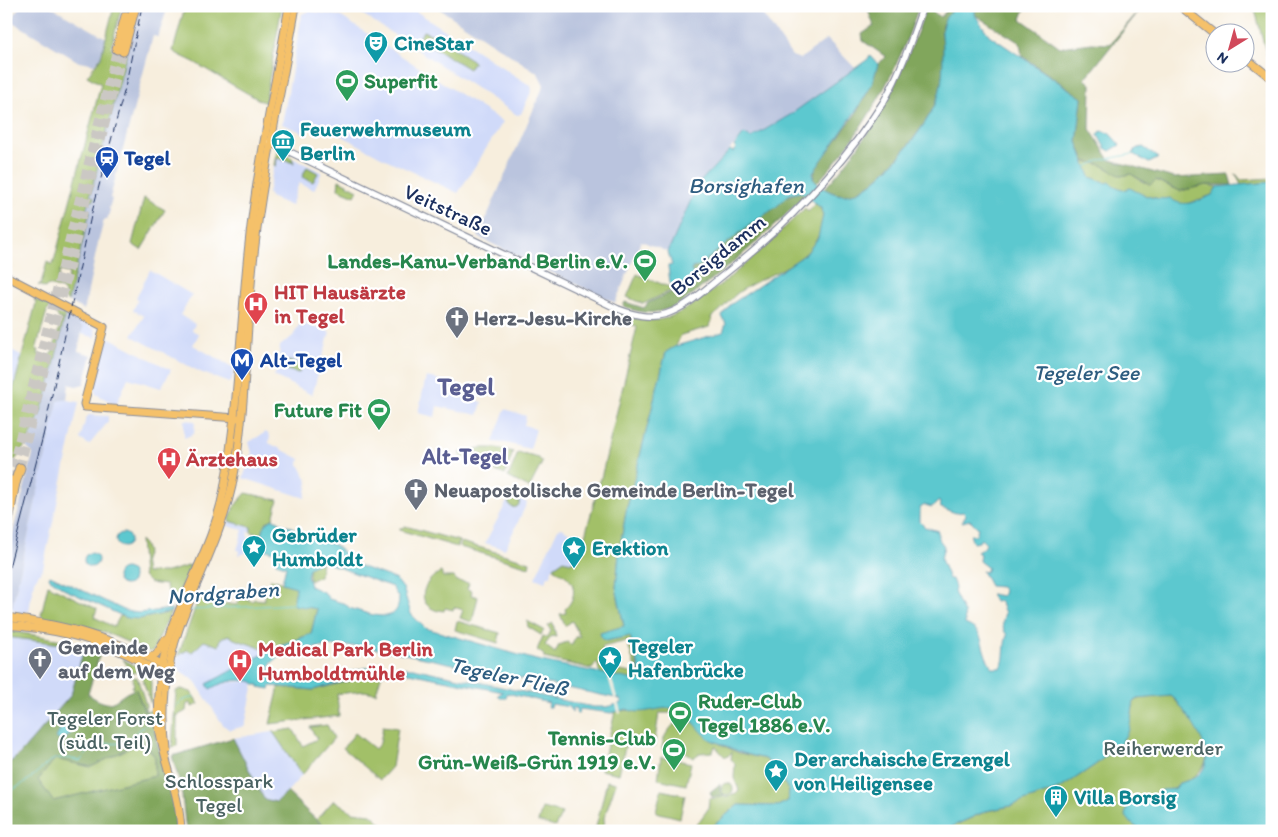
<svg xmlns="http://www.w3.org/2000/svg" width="1278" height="837" viewBox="0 0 1278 837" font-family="Itim,sans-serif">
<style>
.built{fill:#d0daf9}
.industrial{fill:#bac4de}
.green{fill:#a2c068;stroke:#5e7863;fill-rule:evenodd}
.forest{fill:#81a65c;stroke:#4e6a5d;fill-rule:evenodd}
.water{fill:#5bc8cf;stroke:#3b7c96;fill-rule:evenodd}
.pier{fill:#f7eedd}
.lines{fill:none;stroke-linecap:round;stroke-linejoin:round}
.stream{stroke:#5bc8cf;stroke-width:1}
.highway-tunnel{stroke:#cbc8c4;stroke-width:9;stroke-dasharray:9 4.5;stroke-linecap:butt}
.minor-casing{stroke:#898e9e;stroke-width:8}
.major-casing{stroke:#898e9e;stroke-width:9}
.highway-casing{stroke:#898e9e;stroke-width:11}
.minor{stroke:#fff;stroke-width:5.5}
.major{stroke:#f5c16b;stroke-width:7}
.highway{stroke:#f5c16b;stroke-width:9}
.tram{stroke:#1b2f5e;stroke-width:1}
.rail{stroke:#1b2f5e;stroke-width:1;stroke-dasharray:8 4;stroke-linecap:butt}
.labels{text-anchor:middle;stroke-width:4.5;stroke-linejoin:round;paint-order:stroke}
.culture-label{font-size:21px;font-weight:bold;fill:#0d838f;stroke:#fff;text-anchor:start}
.leisure-label{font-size:21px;font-weight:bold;fill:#27864d;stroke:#fff;text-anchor:end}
.transit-label{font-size:21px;font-weight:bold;fill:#164399;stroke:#fff;text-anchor:start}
.street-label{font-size:21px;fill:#1b2f5e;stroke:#fff}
.health-label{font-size:21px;font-weight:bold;fill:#be3a42;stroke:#fff;text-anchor:start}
.worship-label{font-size:21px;font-weight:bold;fill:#5b616d;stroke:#fff;text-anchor:start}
.park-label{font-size:21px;fill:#4a6262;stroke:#fff}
.water-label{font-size:22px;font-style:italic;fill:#2e5d80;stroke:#fff}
.neighbourhood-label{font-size:22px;font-weight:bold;fill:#5a5e92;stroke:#fff}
.district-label{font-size:26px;font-weight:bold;fill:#5a5e92;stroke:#fff}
</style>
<rect width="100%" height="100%" fill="#fff"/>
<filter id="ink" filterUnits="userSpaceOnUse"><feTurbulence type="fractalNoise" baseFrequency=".02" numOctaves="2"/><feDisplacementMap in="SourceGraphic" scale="10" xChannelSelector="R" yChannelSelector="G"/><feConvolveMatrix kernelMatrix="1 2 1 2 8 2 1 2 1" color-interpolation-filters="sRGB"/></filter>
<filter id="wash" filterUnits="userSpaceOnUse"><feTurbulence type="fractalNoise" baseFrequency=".0096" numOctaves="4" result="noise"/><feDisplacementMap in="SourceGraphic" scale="20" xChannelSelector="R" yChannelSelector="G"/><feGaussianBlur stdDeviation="1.12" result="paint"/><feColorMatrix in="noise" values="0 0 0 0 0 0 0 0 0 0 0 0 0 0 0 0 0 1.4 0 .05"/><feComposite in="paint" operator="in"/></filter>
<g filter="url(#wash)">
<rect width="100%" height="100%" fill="#f7eedd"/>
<g class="built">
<path d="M350,6h58l123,80 1,4 -11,24 -4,1z"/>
<path d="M310,11l30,5 163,106 -45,71 -77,-36 -70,-38 -7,14 -22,-9 20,-110z"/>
<path d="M277,151l45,21 -8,18 -15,-7 -8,23 -21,-9 -2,-4z"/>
<path d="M150,270l42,25 -12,20 15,9 -3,6 7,4 -6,11 41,23 -2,13 -3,2 -29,-11 -68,-36 12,-20 -11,-6 5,-10 -2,-2z"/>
<path d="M80,321l15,8 1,9 -16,-5 -2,-8z"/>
<path d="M300,323l30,9 -18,63 -38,-19 4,-8 2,-22 13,-10z"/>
<path d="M110,338l61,32 -10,18 -33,-10 -12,27 -20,-11 -2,-4 13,-51z"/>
<path d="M6,347l13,7 2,3 -10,40 -3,1z"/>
<path d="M426,377l33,7 -2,10 25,8 -4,13 -41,-9 -2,11 -17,-4z"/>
<path d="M61,399l18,3 -36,166 -9,13 -5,30 -8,2 -9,-4 46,-209z"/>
<path d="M505,409l21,7 -2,9 12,4 -6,20 -24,-6 -13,-1z"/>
<path d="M89,415l19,1v6l-19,23 -9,-6 6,-21z"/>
<path d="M184,420l11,1 -1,13 -10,4z"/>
<path d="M266,432l4,4 -1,7 31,16 -1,5 9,18 -3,16 -62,-20 9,-25 -3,-11z"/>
<path d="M512,492l15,11 -22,46 -20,-6z"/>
<path d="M229,521l23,7 -1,4 -4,-1 4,20 -12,4 1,-4 -3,-1 6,-20 -15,-4z"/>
<path d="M562,528l21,13 -4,16 -9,6 -6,-3 -12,9 -1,7h-3l-3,6 -10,-4 23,-49z"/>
<path d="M229,635l41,15 -63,34 3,5 7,-4 14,-3 17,-1 6,2 -9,43 -15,4 -7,-5 -28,-44 -18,-12 -1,-6 2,-7 7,-5 7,1 12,-11z"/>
<path d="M6,637l65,7 2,-2 12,3 -14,50 -29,35 -32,33 -4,-4z"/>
<path d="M273,732l29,43 -22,25 -4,2 -12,-3 -31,-61z"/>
</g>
<g class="industrial">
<path d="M20,6h30l56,32 -5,20 -8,7 -6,-3 -1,1 -7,-1 -68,-41z"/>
<path d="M138,6h30l-10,31 -5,-1 -43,162 2,1 -3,9 1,2 -3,10h-3l-6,23 -14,67 -16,-9 21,-90 -3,-1 3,-11 4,2 1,-4 -4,-1z"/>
<path d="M435,6h334l-6,9 29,41 8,3 27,-20 28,29 -65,47 -39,23 -7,-4 -46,50 -30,68 -27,-11 -26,62 -137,-66 66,-152 -6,-12z"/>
<path d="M66,314l14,7 -1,4 4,2 -5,24 14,4 -8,29 -8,2 -7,-2 -2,15 -9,2 -46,207 -6,1v-50l27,-105 -7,-7 12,-25z"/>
</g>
<g class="green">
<path d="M114,6h8l-11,42 16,4 -37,144 4,1 -1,4 -4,-1 -3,10 4,1 -22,90 -4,-3 1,-5 -3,-4 -14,-4 -3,3 -7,-3 3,-1 6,-22 6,3 48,-181 -14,-8 14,-19zM60,271l9,2 -3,13 -9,-2z"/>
<path d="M185,6h97l-17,97c-24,-13 -48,-27 -71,-41 -8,-4 -14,-6 -21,-11z"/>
<path d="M1254,6h18v65h-1z"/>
<path d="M423,31l10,4 39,25 2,2 -5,7 -46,-28 -3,-4z"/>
<path d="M277,151l15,7 2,5 -17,-5 -1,8 -2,-1z"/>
<path d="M1085,161l17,4 19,11 10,-2 12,8 12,-2 25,11 26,-6 11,2 -5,8 -28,10 -42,-10 -12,-7 -5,2 -35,-13 -4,-7z"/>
<path d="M307,167l11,6 -5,9 -11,-5z"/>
<path d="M1236,174l5,6 31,-2v4l-31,3z"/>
<path d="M339,180l19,10 -3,6 -17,-7z"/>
<path d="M144,198l21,12 -24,40 -9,-6z"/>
<path d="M816,203c8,8 8,15 5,25 -9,36 -52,44 -79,62 -13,8 -19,21 -31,27l1,4 -3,6 -28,8 -5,11 -10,6 -40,160 -7,41 -3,34 8,40 -23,6 5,8 24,-5 11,44 -3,2 -38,-8 -3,-12 -5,7 -48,-11v-3l-7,-5 6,-14 4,2 4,-7 -3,-5 5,-3 3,14 -4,-1 -7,9 10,8 4,-8 8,-3 5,3 3,-8h5l-8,-16 -7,5 -5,-12 6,-1 -1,-4c10,-9 12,-23 2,-32 -5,-5 -10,-4 -13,-10l10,-7 6,3 9,-6 23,-83 35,-147 -17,-8 1,-5c14,5 27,8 42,5 38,-9 112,-82 142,-111l3,4zM627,641l10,33 -28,-5 -7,-22z"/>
<path d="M637,274l37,15 -31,15 -16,-7z"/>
<path d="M34,299l17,8 -4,4 -11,39h3l-1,4 11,2 4,-5 9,-33 -3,1 -5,-10 11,6c-12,51 -20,117 -59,155v-40l3,-25 27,-102z"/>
<path d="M288,361l14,4 -3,8 -13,-3z"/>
<path d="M480,448h16l17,4 -8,23 -45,-19 1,-4z"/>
<path d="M518,453l21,5 3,5 -13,25 -21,-11z"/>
<path d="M246,493l32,7 -5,19 -7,3 -4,13 -11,-3v-5l-22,-6 5,-14z"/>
<circle cx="514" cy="502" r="5.5"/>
<path d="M405,526l54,15 -2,6 -58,-17z"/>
<path d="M140,540l4,4 3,8 -3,8 2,13 21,-1 24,-7 -17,39 -9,-19 -15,-2 -7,-7z"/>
<path d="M461,542l69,20 -1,5 -69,-20z"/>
<path d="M322,561l-2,15 -11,5v-13z"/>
<path d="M441,572l2,5h11l2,4 13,2 -2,6 5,2 -1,4 7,2 -6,25 -12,-4 3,-8 -9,-3 -1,3 -8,-2 -1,3 -5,-1 -1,1c-25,-7 -14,-32 3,-39z"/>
<path d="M271,579l26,8 -1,4 21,18 -6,25 -44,16 -33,-11 -5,-4 -8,3 -2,8 -15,-5 -12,11 -5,-2 -9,6 20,-56 39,5 3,-8 6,2 2,-2v3l5,1 1,-2 10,1z"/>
<path d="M48,585l49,24 -3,8 20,10 6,-11 19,3 32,-7 -18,39 -3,1 -43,-19 -64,-15 -2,-3z"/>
<path d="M457,621l43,12 -2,10 -43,-13z"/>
<path d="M527,621l17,9 -3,5 -13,-8z"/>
<path d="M6,630l67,12 -4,3 -63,-8z"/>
<path d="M123,659l28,16v30l-11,-33 -8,1z"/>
<path d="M382,673l-6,20 -12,-2 -27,3 2,22 -69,8 9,-37 34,3z"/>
<path d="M137,677l9,28 -1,6 -9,-22 -3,1 -1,-4 2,-1 -2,-7z"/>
<path d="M181,689l10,3 8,12 -7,3 -1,-4 -4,1 -1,7 -9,5v30l-5,1 4,-56z"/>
<path d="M1161,696h10c10,9 35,42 37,55 0,9 -5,18 -12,24 -5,4 -10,7 -17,8l-4,6 -17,2 -7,7 -19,5v21l10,7h-193l4,-5 34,-15 23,-5 51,-18 34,-23 25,-21 11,-29 3,-14c7,-5 18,-2 27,-5z"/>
<path d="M656,708l21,1 24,19 9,11 29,14 27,6 23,31 -1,11 -10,5 -40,-1 -31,26h-15l16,-22 1,-10 25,-4 5,-5 -5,-12 1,-14 -4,-5 1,-7 -4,4 -3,1 -10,-11 -2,6 -13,1 -7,5 -9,-6 -1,2 -21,-5c2,-22 12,-18 17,-36h-20l-5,34 -25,-5 1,-4h-3l-8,36 -18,-4 14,-58c14,-4 27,1 41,-4z"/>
<path d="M327,725l7,13 -32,37 -29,-43 20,-3 10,17 14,-7 -7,-12z"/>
<path d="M383,726l15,2 -6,39 -12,13 -37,-32 12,-15 20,16 5,-6z"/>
<path d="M143,741l12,16v19l-102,25 -15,-21 17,-21 36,8z"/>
<path d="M661,757l30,6 -5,22 -28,-6z"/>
<path d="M607,781l9,2 -12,35 1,13h-10z"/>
<circle cx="727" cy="789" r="6"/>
<path d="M661,790l24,5 -5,23 -24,-6z"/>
<path d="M334,800l18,12 19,2 19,17h-62l-11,-12z"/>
<path d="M542,808l20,5 -7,14 -17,-5z"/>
</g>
<g class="forest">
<path d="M877,6h42c-21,66 -56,127 -102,177l-4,-4 3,-12 39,-52 17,-31 6,-20 8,-7 -23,-16 -1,-7 12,-8 -6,-16z"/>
<path d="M950,6h6c-5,6 -11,12 -14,19 -2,6 1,13 1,19 1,17 0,37 -5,53 -8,26 -63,97 -92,98 -7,0 -16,-3 -22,-6 46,-49 80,-116 102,-181l15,9z"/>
<path d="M975,6h51l-5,13 39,28 32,-4 18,1 33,-38 -58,73 6,5 -1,45 20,31 64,18 55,-3 3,10h-26l-26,6 -24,-11 -6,5 -19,-11 -10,2 -19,-11 -17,-4 -8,-19 5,-44 -60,-42 -2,-13 -45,-28z"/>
<path d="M801,192l5,2c-30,32 -64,62 -100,90 -13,10 -26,22 -42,26 -14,5 -28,2 -41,-4l2,-4 19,6 4,-5 30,-14 16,-13 -3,-5 1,-3 7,-2 49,-40c19,-9 32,-31 53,-34z"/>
<path d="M85,645l16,5 -13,44c28,20 26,1 48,-5l8,22 7,-1 6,32 17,59 2,30h-170v-72l4,3 8,-6 53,-61zM77,728l-12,11 -8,-1 4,-7zM143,741l12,16v19l-102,25 -15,-21 17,-21 36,8z"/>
<path d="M233,738l31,61 12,3 11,-10 41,39h-142l-5,-44 -9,-31z"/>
<path d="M720,784v8l5,3 -13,2 -2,-5z"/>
</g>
<g class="water">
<path d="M956,6h19v9l14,20 93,63 -5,44 13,35 17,6 3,-1 3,4 12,4 5,-2c12,7 27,13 40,10 13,11 28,3 42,-3l5,-8 55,-5v649h-130l-10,-7 -7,-9 3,-10 23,-7 10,-8 14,-1 4,-6c53,-12 16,-56 -2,-82l-6,-5 -34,3 -3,2 -5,29 -9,14 -25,21 -34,23 -51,18 -24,5 -33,15 -4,5h-242l31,-26 40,1 10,-5 1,-11 -23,-31c-18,-4 -28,-7 -44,-15 -5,-2 -10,-3 -14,-6 -10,-9 -19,-25 -32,-29 -15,-4 -35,8 -49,0l-16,4 -31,-4 -2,5 -2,-1 1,-5h-4l-1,4 -2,-5 -18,-3 -1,3h-3l1,-4 -42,-10 -1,5h-6l-2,-3 5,-3 -94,-19 -38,1 -58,16 -42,-4 -1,3 -11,-2v-2c-6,0 -3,-2 -9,-4 -13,-3 -30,2 -40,8l-3,-5c34,-19 68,-37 104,-50l6,-25 -24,-4 3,-18 -14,-4 4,-17 -10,-3 2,-10 -15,-4 3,-13 -4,-1 3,-11 8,-5 6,2v2l15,5 -1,5 42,12 22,20 38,14 8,9 8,26 14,14 111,32 104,21 2,-4 -12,-41 -24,5 -4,-2 -2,-6 24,-7 -8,-39 3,-34 7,-41 40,-160 10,-6 47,-14 3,-8 -4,-8 8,-11 76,-51 12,-16 5,-23 -2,-7 -20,-16 -11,2 -14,13 -28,19 -49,40 -7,2 -1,3 3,4 -16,14h-4l-4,-6 -2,-17 4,-1 -4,-13 30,-68 32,-34 3,2 3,-4 -2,-2 10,-12 7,4 39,-23 78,-56 2,-4 8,9 -6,20 -12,21 -47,68v6c8,9 21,17 34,16 29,-2 83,-71 91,-98 5,-16 5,-33 5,-49 0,-9 -3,-18 1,-27 2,-5 8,-10 12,-15zM939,501l2,7 15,5 7,-1 3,3 -4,7 8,-2 8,8 -2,7h-6l3,8 6,-1 2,-3 5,5 -2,4 -7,4 3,2 -1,7 9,7 -2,4 -4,-1 8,15 11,1 3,4 -2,5 -11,-2 4,8 5,-1 5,12c-3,9 -4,14 2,22 -4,11 -1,23 -6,33h-9c-2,-5 -6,-10 -7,-15 -5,-16 -3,-22 -20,-29l-1,-11 -10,-21 1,-5 -3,-8h-3l-8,-20 3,-13 -6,-8v-7l-13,-4 -5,-5v-14l5,-3 7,2zM322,561l70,26 7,12c0,29 -34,13 -50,9l-3,-4 -17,-5 -4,-6 -15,-7 -3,-10 2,-8zM336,646h22l38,6 224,47 2,4 -16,4h-13l-180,-39h-49l-44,12 -21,2 -22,-4 -7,-5v-7c7,-16 50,-19 66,-20z"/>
<path d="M1101,131l8,2 11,12 -10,6 -5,-3 -7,-13z"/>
<path d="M1143,147l16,11 -10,5 -16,-9 3,-5z"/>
<circle cx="123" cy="540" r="7"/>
<circle cx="91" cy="560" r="7"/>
<circle cx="125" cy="577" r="8"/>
<path d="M50,575l76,36 12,2 34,-4 -1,3 -32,7 -12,-1 -59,-27 -19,-13z"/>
<path d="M68,715l10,4 1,5 -14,15 -6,1 -3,-2z"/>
</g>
<path class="pier" d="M607,673h3l11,40 -2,1z"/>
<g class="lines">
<g class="stream">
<path d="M1086,167l15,-7 32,-6"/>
<path d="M190,610l103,-6"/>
<path d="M175,707l8,-7 11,-3"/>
<path d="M6,798c6,-10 13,-11 22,-18 21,-16 22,-28 52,-19l14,-15 5,-2 25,-1 25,-21"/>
</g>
</g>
</g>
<g filter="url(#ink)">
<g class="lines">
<g class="highway-tunnel">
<path d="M20,468l103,-417"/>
<path d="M9,480l108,-431"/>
</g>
<g class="minor-casing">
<g id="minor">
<path d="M1056,6h28"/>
<path d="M269,142l349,167c16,6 31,10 48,5 19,-6 35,-21 50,-33 65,-51 124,-110 168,-180 17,-29 28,-63 39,-95"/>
</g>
</g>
<g class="major-casing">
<g id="major">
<path d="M1180,6l36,29"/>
<path d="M1246,58l26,21"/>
<path d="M6,276l98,51 -20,77 1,3 152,11"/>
<path d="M6,617c56,8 110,20 159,50"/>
<path d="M6,625c37,3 79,11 113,26 16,6 30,16 45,24"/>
<path d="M149,657l7,-2 9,-15"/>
<path d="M167,750c-5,-39 -1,-84 12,-121 17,-48 42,-93 53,-143 15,-76 13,-155 22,-232 9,-83 28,-165 42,-248"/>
<path d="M181,831c-1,-31 -12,-57 -19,-87 -5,-20 -4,-43 -2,-63 7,-69 52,-125 64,-192 14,-79 16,-157 24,-236 8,-83 27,-165 41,-247"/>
</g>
</g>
<g class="highway-casing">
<g id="highway">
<path d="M117,49l9,-33"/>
<path d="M123,51l12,-45"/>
<path d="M14,486l6,-18"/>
<path d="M6,491l3,-11"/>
<path d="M6,533l9,-51"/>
</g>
</g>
<use href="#minor" class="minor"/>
<use href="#major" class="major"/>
<use href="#highway" class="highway"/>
<path class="tram" d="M6,579l37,-143"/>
<path class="rail" d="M43,436l48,-220 34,-128 17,-82"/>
</g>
</g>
<defs>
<g id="theatre-pin" transform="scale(1.25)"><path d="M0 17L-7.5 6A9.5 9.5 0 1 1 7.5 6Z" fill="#0f9aa8" stroke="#fff"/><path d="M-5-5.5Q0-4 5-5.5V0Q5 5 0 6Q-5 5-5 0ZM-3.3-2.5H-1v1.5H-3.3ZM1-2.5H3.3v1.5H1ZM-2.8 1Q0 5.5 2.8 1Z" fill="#fff"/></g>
<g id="stadium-pin" transform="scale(1.25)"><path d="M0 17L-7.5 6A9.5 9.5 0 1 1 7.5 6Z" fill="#2e9e5b" stroke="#fff"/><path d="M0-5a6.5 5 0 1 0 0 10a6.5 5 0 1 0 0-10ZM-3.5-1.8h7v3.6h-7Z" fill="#fff"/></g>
<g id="museum-pin" transform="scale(1.25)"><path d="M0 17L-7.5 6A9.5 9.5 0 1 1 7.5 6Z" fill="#0f9aa8" stroke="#fff"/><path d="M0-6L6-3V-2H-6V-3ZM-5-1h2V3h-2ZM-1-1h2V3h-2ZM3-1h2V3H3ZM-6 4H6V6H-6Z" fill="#fff"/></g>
<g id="station-pin" transform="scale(1.25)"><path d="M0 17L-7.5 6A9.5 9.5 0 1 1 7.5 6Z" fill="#1a4fb4" stroke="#fff"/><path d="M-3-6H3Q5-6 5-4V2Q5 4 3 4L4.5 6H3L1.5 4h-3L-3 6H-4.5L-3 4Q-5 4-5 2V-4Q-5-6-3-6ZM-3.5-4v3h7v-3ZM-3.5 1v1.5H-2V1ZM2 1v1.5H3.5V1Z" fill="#fff"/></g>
<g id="hospital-pin" transform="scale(1.25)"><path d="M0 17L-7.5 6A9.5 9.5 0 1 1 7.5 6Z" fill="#e0444e" stroke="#fff"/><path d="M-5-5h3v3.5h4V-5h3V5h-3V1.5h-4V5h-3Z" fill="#fff"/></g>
<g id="church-pin" transform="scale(1.25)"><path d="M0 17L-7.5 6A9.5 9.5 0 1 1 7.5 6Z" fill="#6b7280" stroke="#fff"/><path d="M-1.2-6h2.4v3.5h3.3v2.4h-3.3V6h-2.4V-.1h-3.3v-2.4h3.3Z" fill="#fff"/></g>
<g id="metro-pin" transform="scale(1.25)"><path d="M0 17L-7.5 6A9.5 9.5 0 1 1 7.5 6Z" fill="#1a4fb4" stroke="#fff"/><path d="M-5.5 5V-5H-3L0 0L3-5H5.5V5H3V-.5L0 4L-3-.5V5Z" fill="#fff"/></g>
<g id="sight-pin" transform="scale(1.25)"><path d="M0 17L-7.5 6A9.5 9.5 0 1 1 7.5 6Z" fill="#0f9aa8" stroke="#fff"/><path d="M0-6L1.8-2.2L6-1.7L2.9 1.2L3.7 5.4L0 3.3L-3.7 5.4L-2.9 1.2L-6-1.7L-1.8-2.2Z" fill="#fff"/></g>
<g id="building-pin" transform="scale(1.25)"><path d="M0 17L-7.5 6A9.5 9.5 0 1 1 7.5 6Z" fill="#0f9aa8" stroke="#fff"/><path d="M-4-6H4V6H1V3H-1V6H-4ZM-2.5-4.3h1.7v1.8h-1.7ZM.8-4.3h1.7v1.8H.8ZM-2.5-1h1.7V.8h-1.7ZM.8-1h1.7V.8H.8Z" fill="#fff"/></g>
</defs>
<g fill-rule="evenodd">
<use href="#theatre-pin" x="376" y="43"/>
<use href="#stadium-pin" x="347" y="81"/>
<use href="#museum-pin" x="283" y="141"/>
<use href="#station-pin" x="107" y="158"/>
<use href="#stadium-pin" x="645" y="261"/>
<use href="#hospital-pin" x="256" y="304"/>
<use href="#church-pin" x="457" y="318"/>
<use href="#metro-pin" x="242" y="360"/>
<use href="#stadium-pin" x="379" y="410"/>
<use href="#hospital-pin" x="169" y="459"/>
<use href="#church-pin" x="416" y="490"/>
<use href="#sight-pin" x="254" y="547"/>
<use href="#sight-pin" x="574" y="548"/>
<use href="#sight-pin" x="610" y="658"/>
<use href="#church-pin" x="40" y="659"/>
<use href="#hospital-pin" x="240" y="661"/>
<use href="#stadium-pin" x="680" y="713"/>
<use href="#stadium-pin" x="674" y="750"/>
<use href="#sight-pin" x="776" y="771"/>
<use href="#building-pin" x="1056" y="797"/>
</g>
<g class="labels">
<g class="culture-label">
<text x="394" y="50">CineStar</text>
<text x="300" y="136">Feuerwehrmuseum<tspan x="300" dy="24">Berlin</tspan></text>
<text x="272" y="542">Gebrüder<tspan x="272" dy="24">Humboldt</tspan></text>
<text x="592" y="555">Erektion</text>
<text x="628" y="653">Tegeler<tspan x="628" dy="24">Hafenbrücke</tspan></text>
<text x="794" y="766">Der archaische Erzengel<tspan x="794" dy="24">von Heiligensee</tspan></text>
<text x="1074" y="804">Villa Borsig</text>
</g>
<g class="leisure-label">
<text x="364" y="88" text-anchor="start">Superfit</text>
<text x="628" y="268">Landes-Kanu-Verband Berlin e.V.</text>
<text x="362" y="417">Future Fit</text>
<text x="698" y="708" text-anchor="start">Ruder-Club<tspan x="698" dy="24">Tegel 1886 e.V.</tspan></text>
<text x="656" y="745">Tennis-Club<tspan x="656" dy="24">Grün-Weiß-Grün 1919 e.V.</tspan></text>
</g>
<g class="transit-label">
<text x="124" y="165">Tegel</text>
<text x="260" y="367">Alt-Tegel</text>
</g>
<g class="street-label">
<text transform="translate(448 210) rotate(25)" y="7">Veitstraße</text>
<text transform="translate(718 255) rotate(-39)" y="7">Borsigdamm</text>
</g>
<g class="health-label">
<text x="274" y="299">HIT Hausärzte<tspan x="274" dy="24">in Tegel</tspan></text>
<text x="186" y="466">Ärztehaus</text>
<text x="258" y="656">Medical Park Berlin<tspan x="258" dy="24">Humboldtmühle</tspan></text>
</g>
<g class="worship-label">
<text x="474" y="325">Herz-Jesu-Kirche</text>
<text x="434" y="497">Neuapostolische Gemeinde Berlin-Tegel</text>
<text x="58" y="654">Gemeinde<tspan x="58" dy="24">auf dem Weg</tspan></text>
</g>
<g class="park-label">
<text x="105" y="725">Tegeler Forst<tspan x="105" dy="24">(südl. Teil)</tspan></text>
<text x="1163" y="755">Reiherwerder</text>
<text x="219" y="788">Schlosspark<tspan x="219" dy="24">Tegel</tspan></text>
</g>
<g class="water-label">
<text x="746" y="193">Borsighafen</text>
<text x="1086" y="380">Tegeler See</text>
<text transform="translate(223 592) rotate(-4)" y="8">Nordgraben</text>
<text transform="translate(509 676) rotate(12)" y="8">Tegeler Fließ</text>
</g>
<g class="neighbourhood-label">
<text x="465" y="464">Alt-Tegel</text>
</g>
<g class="district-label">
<text x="466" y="395">Tegel</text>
</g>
</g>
<rect width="1278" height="837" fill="none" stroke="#fff" stroke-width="25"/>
<g transform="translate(1230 48) rotate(217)"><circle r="24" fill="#ffffff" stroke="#a4acbf"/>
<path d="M0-4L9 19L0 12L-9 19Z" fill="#d1495b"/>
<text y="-8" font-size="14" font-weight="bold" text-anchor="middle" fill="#1b2f5e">N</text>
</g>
</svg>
